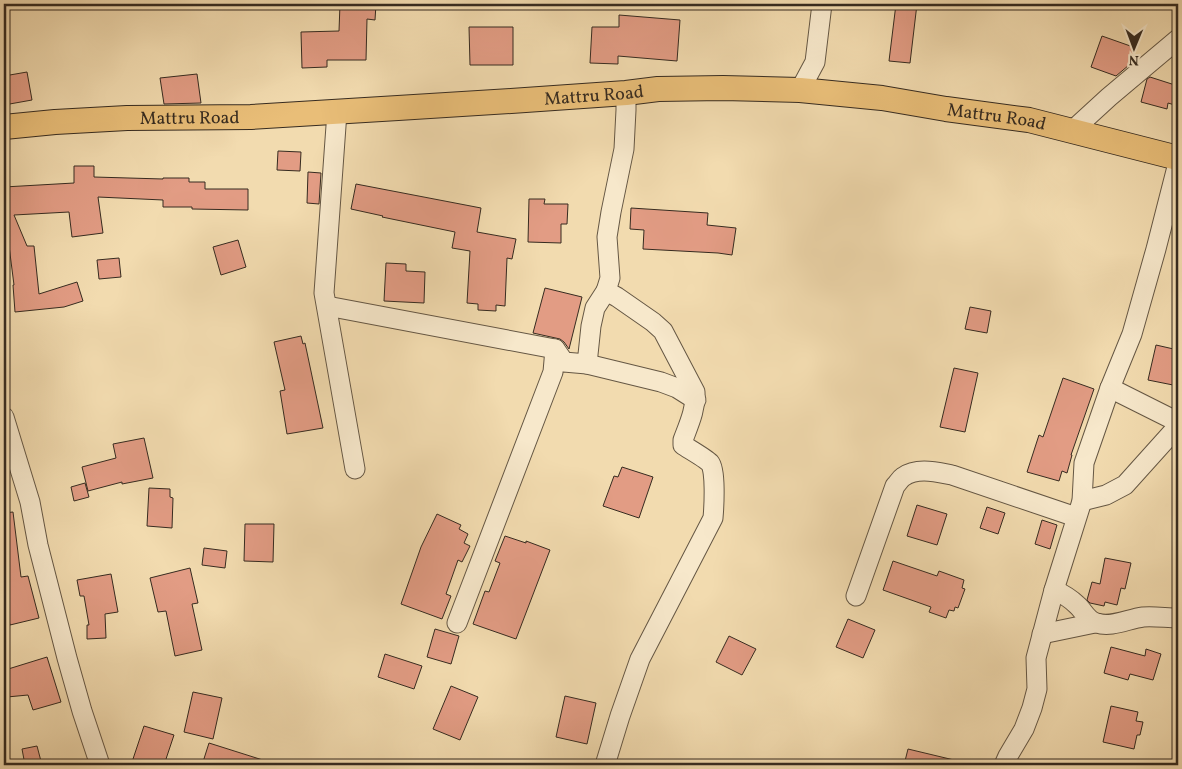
<svg xmlns="http://www.w3.org/2000/svg" width="1182" height="769" viewBox="0 0 1182 769" font-family="Vollkorn,serif">
<style>
.building{fill:#e29c84;stroke:#362b20}
.lines{fill:none;stroke-linecap:round;stroke-linejoin:round}
.minor-casing{stroke:#655744;stroke-width:21}
.major-casing{stroke:#362b20;stroke-width:26}
.minor{stroke:#f7e8cb;stroke-width:19}
.major{stroke:#e9be78;stroke-width:24}
.labels{text-anchor:middle;stroke-width:5;stroke-linejoin:round;paint-order:stroke}
.street-label{font-size:18px;fill:#362b20;stroke:#f7e8cb}
</style>
<rect width="100%" height="100%" fill="#f2dbaf"/>
<filter id="stains"><feTurbulence type="fractalNoise" baseFrequency=".004" numOctaves="4"/><feColorMatrix values="0 0 0 0 .2 0 0 0 0 .09 0 0 0 0 .02 0 0 0 .5 -.17"/></filter>
<radialGradient id="worn" r=".72"><stop offset=".6" stop-color="#630" stop-opacity="0"/><stop offset="1" stop-color="#630" stop-opacity=".3"/></radialGradient>
<g class="building">
<path d="M340,4h36l-1,16 -8,-1 -1,41h-39v7l-25,1 -1,-36 38,-1z"/>
<path d="M896,4h21l-7,59 -21,-2z"/>
<path d="M619,15l61,5 -3,41 -59,-5v8l-28,-1 2,-36h27z"/>
<path d="M469,27h44v38h-43z"/>
<path d="M1102,36l34,12 -7,17 -13,11 -25,-9z"/>
<path d="M27,72l5,28 -28,5v-29z"/>
<path d="M197,74l4,29 -37,1 -4,-26z"/>
<path d="M1150,77l28,9v20l-10,-3 -1,6 -26,-7 6,-23z"/>
<path d="M278,151l23,1 -1,19 -23,-1z"/>
<path d="M74,166h20v11l69,2v-1h26v4h16v7h43v21l-56,-1v-2h-29v-7l-65,-3 5,36 -31,4 -3,-25 -55,3 13,31h7l5,48 38,-12 6,19 -19,6 -49,5 -2,-27h1l-6,-47 -4,2v-53l70,-4z"/>
<path d="M308,172l13,1 -2,31 -12,-1z"/>
<path d="M356,184l125,24 -4,24 39,7 -4,20 -5,-1 -2,48 -9,-1v6l-18,-1v-6l-11,-1 3,-52 -18,-3 3,-16 -73,-15 1,-1 -32,-7z"/>
<path d="M529,199h16l-1,5h24l-1,20h-6v19l-33,-1z"/>
<path d="M631,208l77,5 -1,12 29,3 -4,27 -14,-2 -75,-4 1,-19 -14,-1z"/>
<path d="M238,240l8,27 -25,8 -8,-28z"/>
<path d="M119,258l2,19 -22,2 -2,-19z"/>
<path d="M386,263l20,1v7l19,1 -1,31 -40,-2z"/>
<path d="M545,288l37,9 -13,52 -5,-7 -4,-3 -27,-6z"/>
<path d="M970,307l21,4 -4,22 -22,-4z"/>
<path d="M301,336l2,8 2,-1 18,85 -36,6 -7,-43 5,-1 -11,-48z"/>
<path d="M1156,345l22,5v36l-30,-6z"/>
<path d="M954,368l24,5 -13,59 -25,-5z"/>
<path d="M1063,378l31,11 -23,66h1l-5,18 -5,-2 -3,10 -32,-9 12,-37 4,2z"/>
<path d="M144,438l9,40 -31,6v-2l-34,9 -6,-24 34,-9 -3,-14z"/>
<path d="M622,467l31,10 -14,41 -36,-12 11,-30 4,1z"/>
<path d="M85,483l4,14 -15,4 -3,-14z"/>
<path d="M149,488l21,1v8l3,1 -1,30 -25,-2z"/>
<path d="M917,505l30,9 -10,31 -30,-9z"/>
<path d="M987,507l18,6 -7,21 -18,-6z"/>
<path d="M13,512l8,65 7,-1 11,42 -29,7 -6,-26v-86z"/>
<path d="M437,514l24,11 -2,4 9,5 -4,9 6,3 -8,16 -4,-2 -12,34 5,2 -9,23 -41,-15 20,-57z"/>
<path d="M1042,520l15,5 -7,24 -15,-5z"/>
<path d="M245,524h29l-1,38 -29,-1z"/>
<path d="M505,536l21,7v-2l24,9 -34,89 -43,-15 12,-33 4,1 11,-29 -5,-2z"/>
<path d="M204,548l23,3 -2,17 -23,-3z"/>
<path d="M1105,558l26,5 -6,26 -4,-1 -4,17 -12,-3 -1,4 -14,-3 -3,-3 5,-18 8,2z"/>
<path d="M893,561l44,15 2,-5 25,9 -2,8 3,1 -7,19 -3,-1 -1,4 -5,-1 -3,8 -17,-6 2,-5 -48,-17z"/>
<path d="M190,568l8,35 -6,1 10,46 -27,6 -9,-45 -8,1 -8,-34z"/>
<path d="M111,574l7,38 -13,2 1,24 -19,1v-14h2l-5,-29h-4l-3,-16z"/>
<path d="M848,619l27,11 -12,28 -27,-11z"/>
<path d="M435,629l24,7 -8,28 -24,-7z"/>
<path d="M729,636l27,13 -14,26 -26,-13z"/>
<path d="M1111,647l34,9 1,-7 15,5 -8,26 -23,-6 -2,6 -24,-7z"/>
<path d="M385,654l37,12 -8,23 -36,-12z"/>
<path d="M47,657l14,45 -28,8 -5,-15 -21,2 -2,-27z"/>
<path d="M451,686l27,11 -18,43 -27,-11z"/>
<path d="M193,692l29,6 -9,41 -29,-7z"/>
<path d="M565,696l31,7 -9,41 -31,-7z"/>
<path d="M1111,706l27,6 -2,9 7,1 -3,13h-3l-3,14 -31,-7z"/>
<path d="M144,726l30,9 -10,30h-33z"/>
<path d="M209,743l60,19 -1,3h-66z"/>
<path d="M37,746l5,19h-17l-3,-16z"/>
<path d="M908,749l46,11 -1,5h-49z"/>
</g>
<g class="lines">
<g class="minor-casing">
<g id="minor">
<path d="M800,90l15,-28 7,-58"/>
<path d="M337,112l-13,181 31,176"/>
<path d="M1073,130l36,-33 69,-58"/>
<path d="M327,306l228,43"/>
<path d="M587,364l74,18 16,6 19,12"/>
<path d="M1110,388l68,34"/>
<path d="M4,417l26,85 8,43 29,113 15,53 18,54"/>
<path d="M1082,501l24,-6 19,-10 53,-59"/>
<path d="M1054,590c9,4 16,8 23,15 7,6 10,16 20,18 14,5 31,-4 46,-6 11,-1 24,1 35,1"/>
<path d="M856,596l39,-110c3,-3 5,-7 8,-9 14,-10 33,-5 49,-2l124,42"/>
<path d="M457,623l96,-251 2,-23 9,13 23,2 4,-38 4,-18 11,-17"/>
<path d="M1042,634l53,-11"/>
<path d="M605,765l15,-49 20,-57 73,-141c1,-11 3,-48 -3,-55 -5,-5 -21,-14 -27,-18v-5c6,-16 13,-31 12,-48l-32,-61 -10,-9 -36,-25 -11,-6 4,-13 -3,-41 4,-25 13,-63 2,-39v-17"/>
<path d="M1004,765l4,-9 16,-27 8,-21 5,-19 -1,-31 18,-68 28,-89 2,-38 26,-75 22,-54 24,-85 22,-86"/>
</g>
</g>
<g class="major-casing">
<g id="major">
<path id="s1" d="M4,127l51,-5 72,-4 124,-1 147,-9 113,-7 115,-8 32,-4 65,-1 77,2 82,8 64,11 83,11 149,38"/>
</g>
</g>
<use href="#minor" class="minor"/>
<use href="#major" class="major"/>
</g>
<g class="labels">
<g class="street-label">
<text dy="6" stroke="none"><textPath href="#s1" startOffset="591">Mattru Road</textPath></text>
<text dy="6" stroke="none"><textPath href="#s1" startOffset="186">Mattru Road</textPath></text>
<text dy="6" stroke="none"><textPath href="#s1" startOffset="996">Mattru Road</textPath></text>
</g>
</g>
<rect width="1182" height="769" fill="none" stroke="#f2dbaf" stroke-width="20"/>
<rect x="5" y="5" width="1172" height="759" fill="none" stroke="#362b20" stroke-width="2.5"/>
<rect x="10" y="10" width="1162" height="749" fill="none" stroke="#362b20"/>
<g transform="translate(1134 48) rotate(181)" stroke="#f7e8cb" stroke-width="4" paint-order="stroke">
<path d="M0-4L9 19L0 12L-9 19Z" fill="#362b20"/>
<text y="-8" font-size="14" font-weight="bold" text-anchor="middle" fill="#362b20">N</text>
</g>
<rect width="100%" height="100%" filter="url(#stains)"/>
<rect width="100%" height="100%" fill="url(#worn)"/>
</svg>
